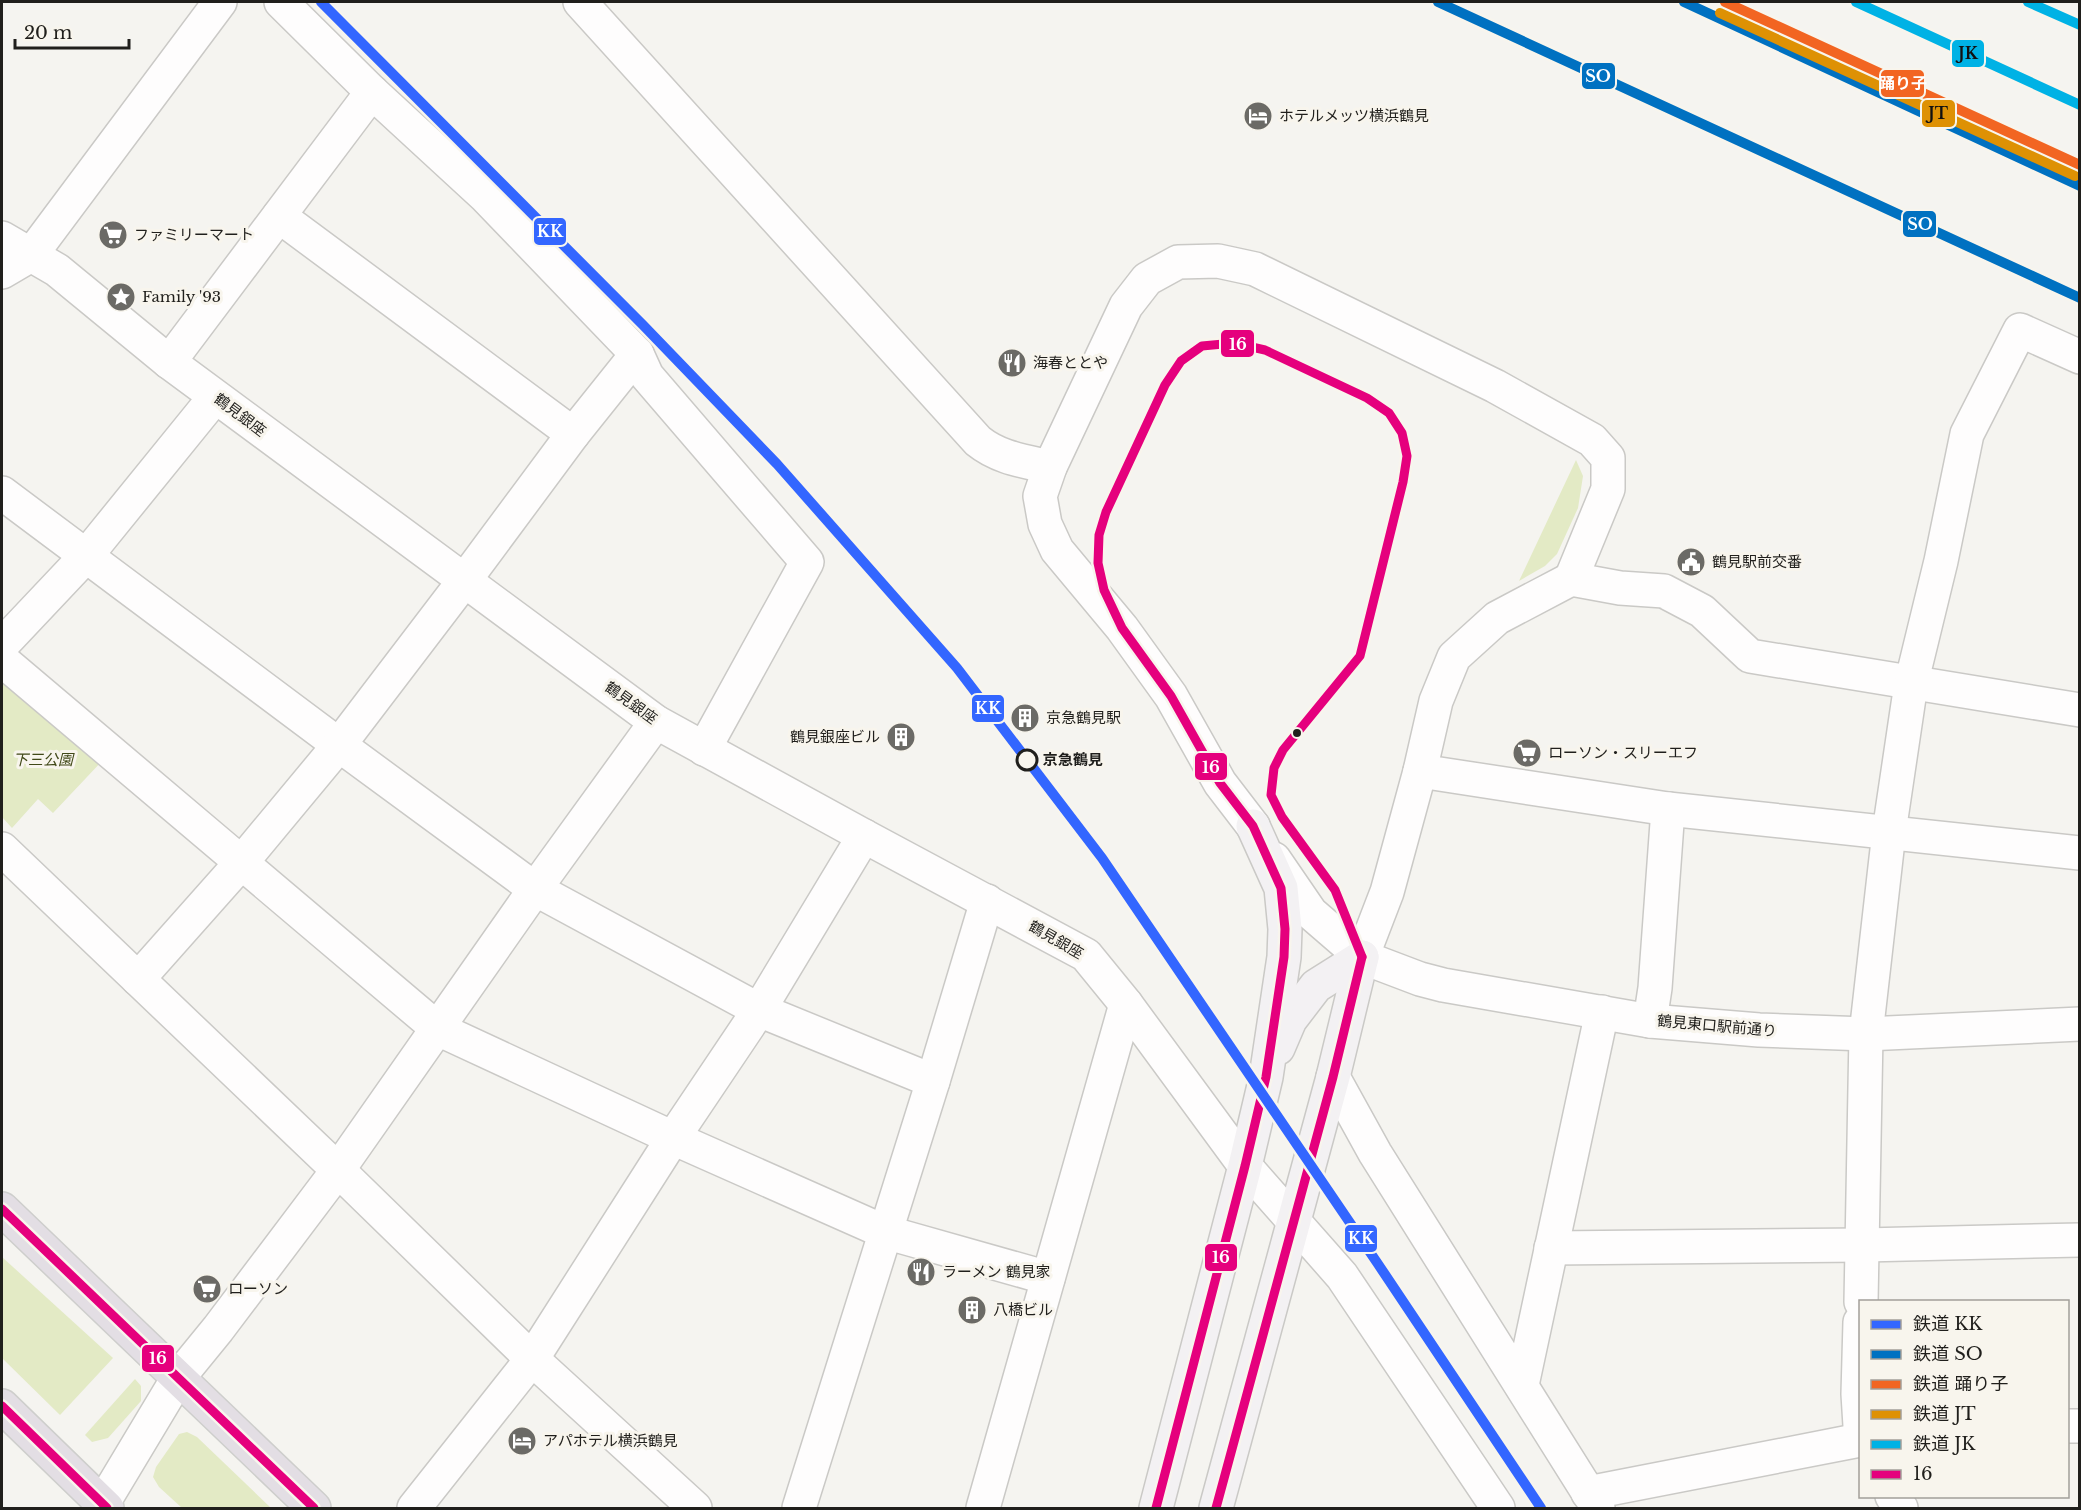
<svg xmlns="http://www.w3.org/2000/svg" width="2081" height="1510" viewBox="0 0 2081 1510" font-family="'Libre Baskerville','Noto Sans JP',serif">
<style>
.green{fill:#e3eac5}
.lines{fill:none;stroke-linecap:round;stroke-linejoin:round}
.minor-casing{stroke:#cac9c6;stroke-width:36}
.tertiary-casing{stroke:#cac9c6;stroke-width:36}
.secondary-casing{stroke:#cac9c6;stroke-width:36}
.trunk-casing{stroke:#cececc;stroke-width:36}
.minor{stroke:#fefdfd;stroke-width:33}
.tertiary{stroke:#fefdfd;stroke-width:33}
.secondary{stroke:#f3f1f3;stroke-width:33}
.trunk{stroke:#e3dee4;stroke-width:33}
.bus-1-casing{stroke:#f8f5ed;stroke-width:14}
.bus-1{stroke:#e5007d;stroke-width:9}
.rail-1-casing{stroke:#f8f5ed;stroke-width:15}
.rail-2-casing{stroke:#f8f5ed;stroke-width:15}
.rail-3-casing{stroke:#f8f5ed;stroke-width:15}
.rail-4-casing{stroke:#f8f5ed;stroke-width:15}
.rail-5-casing{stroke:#f8f5ed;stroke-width:15}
.rail-1{stroke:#36f;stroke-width:10}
.rail-2{stroke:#0071c1;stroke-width:10}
.rail-3{stroke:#f26522;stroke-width:10}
.rail-4{stroke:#de9104;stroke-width:10}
.rail-5{stroke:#00b2e5;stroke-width:10}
.bus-dot{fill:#201f1c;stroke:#f8f5ed;stroke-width:2}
.stop-dot{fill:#f8f5ed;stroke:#201f1c;stroke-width:3}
.labels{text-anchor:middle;stroke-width:6;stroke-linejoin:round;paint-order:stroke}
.poi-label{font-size:15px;fill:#201f1c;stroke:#f8f5ed;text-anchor:start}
.street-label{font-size:15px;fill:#201f1c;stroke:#f8f5ed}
.park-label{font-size:15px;font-style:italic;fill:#414918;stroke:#f8f5ed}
.stop-label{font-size:15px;font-weight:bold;fill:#201f1c;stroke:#f8f5ed;text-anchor:start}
.line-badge{stroke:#f8f5ed;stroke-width:2}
.badge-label{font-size:16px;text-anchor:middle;font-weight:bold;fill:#fff}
.pale-badge-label{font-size:16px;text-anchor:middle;font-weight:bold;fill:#111}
</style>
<rect width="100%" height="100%" fill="#f5f4f0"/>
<g class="green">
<path d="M1576,460l7,16 -5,32 -21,46 -12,12 -26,15z"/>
<path d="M2,670l101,90 -50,53 -15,-14 -26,29 -10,-11z"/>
<path d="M2,1257l111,101 -53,57 -58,-57z"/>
<path d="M135,1379l6,7v15l-33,37 -16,4 -7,-7z"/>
<path d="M187,1432l10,5 74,71h-89l-23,-21 -6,-10 3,-10 23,-33z"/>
</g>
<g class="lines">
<g class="minor-casing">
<g id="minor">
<path d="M281,2l91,90 113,104 152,158 10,22 160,186 -103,187"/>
<path d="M580,2l398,439c21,17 46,20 72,26"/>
<path d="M279,216l294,218"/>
<path d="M2,238l55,32 112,92 487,360 208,114 222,119 40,49 119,162 97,110 156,232"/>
<path d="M2,272l29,-17 189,-253"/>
<path d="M169,362l203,-270"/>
<path d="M2,493l337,252 196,144 224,121 174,71"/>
<path d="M2,645l84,-89 129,-159"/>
<path d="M2,660l436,369 235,109 212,94 163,46"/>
<path d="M1420,771l248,38 412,44"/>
<path d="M1253,826l-33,-43 -49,-87 -49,-68 -65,-78 -12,-26 -5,-28 10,-29 76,-161 21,-27 31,-17 40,-1 37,8 240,117 97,54 16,18v31l-37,90 49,9 44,3 38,20 48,45 330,54"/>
<path d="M2,849l336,321 194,189 163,149"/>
<path d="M138,979l103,-116 98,-118 125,-164 109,-147 64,-80"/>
<path d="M1650,1021l5,-33 13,-179"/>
<path d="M1866,1034l23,-202 22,-148 30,-123 26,-127 53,-104 60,27"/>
<path d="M1333,1077l42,76 223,355"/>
<path d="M1551,1248l313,-3 216,-5"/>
<path d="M1522,1385l80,-373"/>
<path d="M2068,1426h12"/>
<path d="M1588,1493l272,-53"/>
<path d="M100,1508l78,-130 40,-49 120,-159 197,-281 121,-167"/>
<path d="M414,1508l118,-149 141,-221 86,-128 105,-174"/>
<path d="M799,1508l134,-427 54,-180"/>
<path d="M983,1508l143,-504"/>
</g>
</g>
<g class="tertiary-casing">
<g id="tertiary">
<path d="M1274,859l37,54 51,44 58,22 23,6 207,36 109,9 107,4 214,-10"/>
<path d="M1362,957l25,-65 33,-121 16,-70 18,-44 43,-39 74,-39"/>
<path d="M1861,1302l5,-268"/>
<path d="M1860,1322l-2,72 2,32"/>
<path d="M1892,1496l9,12"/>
</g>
</g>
<g class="secondary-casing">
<g id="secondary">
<path d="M1278,1048l12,-28 26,-34 46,-29"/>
<path d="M1156,1508l89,-342 21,-89 18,-120 1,-28 -4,-41 -28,-62"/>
<path d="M1216,1508l117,-431 29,-120"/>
</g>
</g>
<g class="trunk-casing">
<g id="trunk">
<path d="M2,1209l312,299"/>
<path d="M2,1406l105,102"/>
</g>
</g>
<use href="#minor" class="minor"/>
<use href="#tertiary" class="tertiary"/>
<use href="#secondary" class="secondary"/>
<use href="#trunk" class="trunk"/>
<g class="bus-1-casing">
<g id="bus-1">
<path d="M2,1209l312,299"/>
<path d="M2,1406l105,102"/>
<path d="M1156,1508l89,-342 21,-89 18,-120 1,-28 -4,-41 -28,-62 -33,-43 -49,-87 -49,-68 -18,-38 -6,-27 1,-28 7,-23 59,-127 16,-24 21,-15 32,-3 31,7 102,48 22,15 13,20 5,23 -4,26 -43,174 -77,94 -9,18 -3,27 11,22 53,73 27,67"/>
<path d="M1216,1508l117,-431 29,-120"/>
</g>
</g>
<use href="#bus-1" class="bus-1"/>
<g class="rail-1-casing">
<path id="rail-1" d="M321,2l322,323 134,139 180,204 145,190 276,406 163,244"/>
</g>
<g class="rail-2-casing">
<g id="rail-2">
<path d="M1438,2l642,296"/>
<path d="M1684,2l396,184"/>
</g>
</g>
<g class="rail-3-casing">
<path id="rail-3" d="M1725,2l355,163"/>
</g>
<g class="rail-4-casing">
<path id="rail-4" d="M1720,13l355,163"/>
</g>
<g class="rail-5-casing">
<g id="rail-5">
<path d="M1856,2l224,103"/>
<path d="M2028,2l52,23"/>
</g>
</g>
<use href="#rail-1" class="rail-1"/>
<use href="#rail-2" class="rail-2"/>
<use href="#rail-3" class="rail-3"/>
<use href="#rail-4" class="rail-4"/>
<use href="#rail-5" class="rail-5"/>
</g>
<defs>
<g id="hotel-disc" transform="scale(1.5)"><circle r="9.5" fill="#6b6a66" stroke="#f8f5ed"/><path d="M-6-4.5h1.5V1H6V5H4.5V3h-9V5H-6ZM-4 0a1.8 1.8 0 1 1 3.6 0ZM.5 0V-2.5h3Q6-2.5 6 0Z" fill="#fff"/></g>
<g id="supermarket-disc" transform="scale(1.5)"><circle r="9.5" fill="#6b6a66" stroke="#f8f5ed"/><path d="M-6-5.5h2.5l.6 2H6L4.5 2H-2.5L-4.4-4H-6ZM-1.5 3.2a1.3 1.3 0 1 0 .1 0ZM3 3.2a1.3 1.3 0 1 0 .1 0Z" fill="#fff"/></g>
<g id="sight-disc" transform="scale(1.5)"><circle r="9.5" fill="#6b6a66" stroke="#f8f5ed"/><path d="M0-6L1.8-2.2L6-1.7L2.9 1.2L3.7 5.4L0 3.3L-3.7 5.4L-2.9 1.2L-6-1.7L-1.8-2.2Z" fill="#fff"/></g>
<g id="restaurant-disc" transform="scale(1.5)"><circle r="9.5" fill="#6b6a66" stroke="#f8f5ed"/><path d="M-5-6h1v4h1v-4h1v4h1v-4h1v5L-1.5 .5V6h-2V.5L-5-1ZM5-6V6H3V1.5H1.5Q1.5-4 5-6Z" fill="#fff"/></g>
<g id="civic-disc" transform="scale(1.5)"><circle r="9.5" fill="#6b6a66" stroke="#f8f5ed"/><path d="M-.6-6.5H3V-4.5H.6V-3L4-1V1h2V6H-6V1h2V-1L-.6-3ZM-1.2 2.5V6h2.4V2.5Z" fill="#fff"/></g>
<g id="building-disc" transform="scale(1.5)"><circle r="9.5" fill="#6b6a66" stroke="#f8f5ed"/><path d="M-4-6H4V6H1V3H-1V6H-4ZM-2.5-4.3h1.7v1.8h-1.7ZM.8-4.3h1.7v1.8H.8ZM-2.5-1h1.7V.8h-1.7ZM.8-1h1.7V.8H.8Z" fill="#fff"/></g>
</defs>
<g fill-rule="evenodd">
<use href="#hotel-disc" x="1258" y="116"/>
<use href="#supermarket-disc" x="113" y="235"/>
<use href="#sight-disc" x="121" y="297"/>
<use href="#restaurant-disc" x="1012" y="363"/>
<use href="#civic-disc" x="1691" y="562"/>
<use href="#building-disc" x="1025" y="718"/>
<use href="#building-disc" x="901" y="737"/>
<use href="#supermarket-disc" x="1527" y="753"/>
<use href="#restaurant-disc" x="921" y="1272"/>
<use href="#supermarket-disc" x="207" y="1289"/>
<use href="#building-disc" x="972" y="1310"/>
<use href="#hotel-disc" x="522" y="1441"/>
</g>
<circle class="bus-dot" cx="1297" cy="733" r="5"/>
<circle class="stop-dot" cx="1027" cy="760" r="10"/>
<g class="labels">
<g class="poi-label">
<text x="1279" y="121">ホテルメッツ横浜鶴見</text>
<text x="134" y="240">ファミリーマート</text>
<text x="142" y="302">Family '93</text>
<text x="1033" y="368">海春ととや</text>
<text x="1712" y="567">鶴見駅前交番</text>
<text x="1046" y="723">京急鶴見駅</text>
<text x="880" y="742" text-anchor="end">鶴見銀座ビル</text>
<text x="1548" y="758">ローソン・スリーエフ</text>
<text x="942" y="1277">ラーメン 鶴見家</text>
<text x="228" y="1294">ローソン</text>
<text x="993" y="1315">八橋ビル</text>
<text x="543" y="1446">アパホテル横浜鶴見</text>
</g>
<g class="street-label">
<text transform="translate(240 415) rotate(37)" y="5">鶴見銀座</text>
<text transform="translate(631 703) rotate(36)" y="5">鶴見銀座</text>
<text transform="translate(1056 940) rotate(30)" y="5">鶴見銀座</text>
<text transform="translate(1717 1026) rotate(5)" y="5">鶴見東口駅前通り</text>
</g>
<g class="park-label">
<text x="43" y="765">下三公園</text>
</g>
<g class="stop-label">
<text x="1043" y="765">京急鶴見</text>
</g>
</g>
<g class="line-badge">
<rect x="1951" y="39" width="34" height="29" rx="6" fill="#00b2e5"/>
<rect x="1581" y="62" width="35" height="28" rx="6" fill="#0071c1"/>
<rect x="1880" y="69" width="45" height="29" rx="6" fill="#f26522"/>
<rect x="1921" y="99" width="35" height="29" rx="6" fill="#de9104"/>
<rect x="1902" y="210" width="35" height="28" rx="6" fill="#0071c1"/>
<rect x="533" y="217" width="34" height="29" rx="6" fill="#36f"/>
<rect x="1220" y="329" width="35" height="29" rx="6" fill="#e5007d"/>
<rect x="971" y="694" width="34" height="29" rx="6" fill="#36f"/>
<rect x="1194" y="752" width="34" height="29" rx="6" fill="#e5007d"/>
<rect x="1344" y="1224" width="34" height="29" rx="6" fill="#36f"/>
<rect x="1204" y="1243" width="34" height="29" rx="6" fill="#e5007d"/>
<rect x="141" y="1344" width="34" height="29" rx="6" fill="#e5007d"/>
</g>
<g class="badge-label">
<text x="1598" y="82">SO</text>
<text x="1903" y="89">踊り子</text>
<text x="1920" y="230">SO</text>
<text x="550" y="237">KK</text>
<text x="1238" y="350">16</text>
<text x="988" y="714">KK</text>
<text x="1211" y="773">16</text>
<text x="1361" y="1244">KK</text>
<text x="1221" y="1263">16</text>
<text x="158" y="1364">16</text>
</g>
<g class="pale-badge-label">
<text x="1968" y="59">JK</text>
<text x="1938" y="119">JT</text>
</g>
<rect width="2081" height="1510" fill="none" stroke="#201f1c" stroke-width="6"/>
<rect x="1859" y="1300" width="210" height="198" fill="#f8f5ed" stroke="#a29f99" stroke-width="1.5"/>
<rect x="1871" y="1320" width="30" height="9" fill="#3366ff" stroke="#a29f99" stroke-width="1.5"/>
<text x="1913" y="1330" font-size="18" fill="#201f1c">鉄道 KK</text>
<rect x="1871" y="1350" width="30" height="9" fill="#0071c1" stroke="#a29f99" stroke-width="1.5"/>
<text x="1913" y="1360" font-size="18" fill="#201f1c">鉄道 SO</text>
<rect x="1871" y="1380" width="30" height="9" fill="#f26522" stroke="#a29f99" stroke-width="1.5"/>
<text x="1913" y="1390" font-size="18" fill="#201f1c">鉄道 踊り子</text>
<rect x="1871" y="1410" width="30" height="9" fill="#de9104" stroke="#a29f99" stroke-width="1.5"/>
<text x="1913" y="1420" font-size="18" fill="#201f1c">鉄道 JT</text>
<rect x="1871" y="1440" width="30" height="9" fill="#00b2e5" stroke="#a29f99" stroke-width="1.5"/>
<text x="1913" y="1450" font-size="18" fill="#201f1c">鉄道 JK</text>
<rect x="1871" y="1470" width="30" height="9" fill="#e5007d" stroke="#a29f99" stroke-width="1.5"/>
<text x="1913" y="1480" font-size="18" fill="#201f1c">16</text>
<path d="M15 39v9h114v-9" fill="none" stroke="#201f1c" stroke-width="3"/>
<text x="24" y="39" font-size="18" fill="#201f1c" stroke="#f8f5ed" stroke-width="4.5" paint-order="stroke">20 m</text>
</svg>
